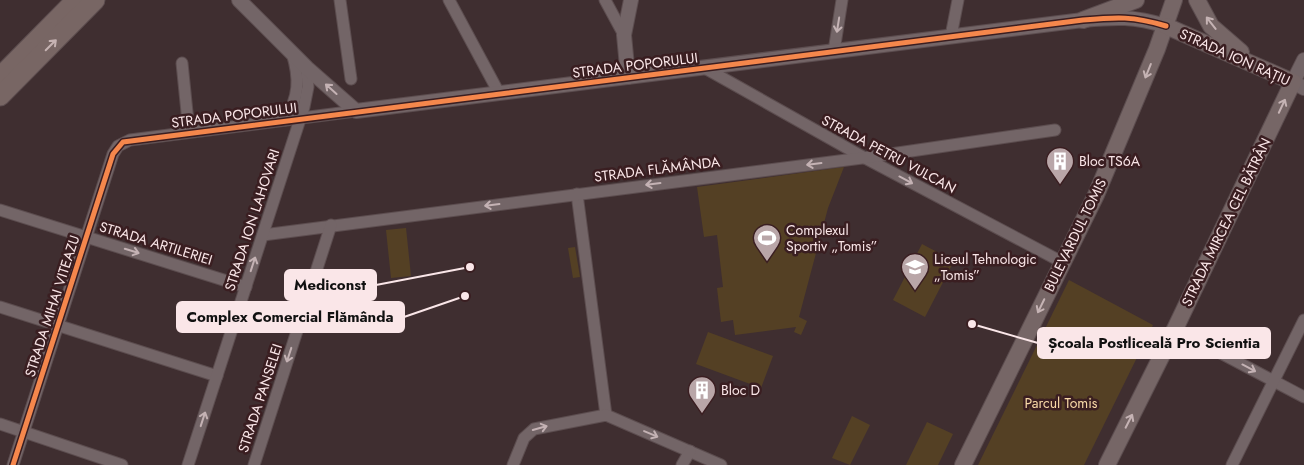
<svg xmlns="http://www.w3.org/2000/svg" width="1304" height="465" viewBox="0 0 1304 465" font-family="Jost,sans-serif">
<style>
.green{fill:#544024}
.lines{fill:none;stroke-linecap:round;stroke-linejoin:round}
.minor-casing{stroke:#5c4d4f;stroke-width:13}
.tertiary-casing{stroke:#5c4d4f;stroke-width:16}
.secondary-casing{stroke:#5c4d4f;stroke-width:18}
.primary-casing{stroke:#5c4d4f;stroke-width:21}
.minor{stroke:#736567;stroke-width:11}
.tertiary{stroke:#736567;stroke-width:14}
.secondary{stroke:#766666;stroke-width:16}
.primary{stroke:#786664;stroke-width:19}
.cycleway-casing{stroke:#3a1e21;stroke-width:8}
.cycleway{stroke:#f5874c;stroke-width:5}
.oneway{stroke:#c5b3b4}
.oneway2{stroke:#c4b2b4}
.oneway3{stroke:#c6b3b3}
.labels{text-anchor:middle;stroke-width:5;stroke-linejoin:round;paint-order:stroke}
.street-label{font-size:14px;fill:#fae6e8;stroke:#3a1e21}
.poi-label{font-size:14px;fill:#fae6e8;stroke:#3a1e21;text-anchor:start}
.park-label{font-size:14px;fill:#f8d9a7;stroke:#3a1e21}
.leader{fill:none;stroke:#fae6e8;stroke-width:2}
.callout-dot{fill:#fae6e8;stroke:#3a1e21;stroke-width:2}
.callout{fill:#fae6e8;stroke:#fae6e8;stroke-width:2}
.callout-label{font-size:15px;text-anchor:middle;font-weight:bold;fill:#111}
</style>
<rect width="100%" height="100%" fill="#3f2e30"/>
<g class="green">
<path d="M844,167l-16,41 -29,109 8,4 -6,14 -7,-3 2,-5 -61,8 -2,-15 -12,2 -4,-34 6,-1 -6,-52 -13,2 -7,-50z"/>
<path d="M406,228l5,48 -20,2 -5,-48z"/>
<path d="M922,244l32,17 -29,56 -32,-17z"/>
<path d="M575,247l5,30 -7,1 -5,-30z"/>
<path d="M1069,280l84,45 -69,140h-106z"/>
<path d="M708,332l65,24 -12,32 -65,-24z"/>
<path d="M852,416l18,9 -20,40 -18,-7z"/>
<path d="M927,422l26,12 -15,31h-32z"/>
</g>
<g class="lines">
<g class="minor-casing">
<g id="minor">
<path d="M340,0l11,79"/>
<path d="M449,0l50,93"/>
<path d="M605,0l19,35"/>
<path d="M951,36l7,-36"/>
<path d="M834,51l8,-51"/>
<path d="M182,63l7,69"/>
<path d="M703,67l160,90 199,105"/>
<path d="M285,120c14,-23 15,-41 7,-67"/>
<path d="M577,194l29,221"/>
<path d="M0,210l246,77"/>
<path d="M263,235l607,-78 185,-27"/>
<path d="M0,307l217,69"/>
<path d="M1175,329l129,68"/>
<path d="M0,424l122,41"/>
<path d="M13,465l100,-311 5,-8 12,-6 226,-29"/>
<path d="M188,465l116,-358 4,-20 -1,-19"/>
<path d="M254,465l77,-240"/>
<path d="M513,465l11,-27 10,-9 72,-14 115,50"/>
<path d="M682,465l8,-14"/>
<path d="M1232,465l72,-145"/>
</g>
</g>
<g class="tertiary-casing">
<g id="tertiary">
<path d="M239,0l68,68 49,43 727,-91c34,-3 50,-4 83,6"/>
<path d="M1304,60l-11,22 11,6"/>
<path d="M628,77l-4,-42 7,-35"/>
</g>
</g>
<g class="secondary-casing">
<g id="secondary">
<path d="M1197,0l14,26 30,26"/>
<path d="M1083,20l53,-20"/>
<path d="M963,465l133,-270 61,-146 17,-49"/>
<path d="M1107,465l68,-136 118,-247 -127,-56"/>
</g>
</g>
<g class="primary-casing">
<g id="primary">
<path d="M0,77l76,-77"/>
<path d="M0,96l95,-96"/>
</g>
</g>
<use href="#minor" class="minor"/>
<use href="#tertiary" class="tertiary"/>
<use href="#secondary" class="secondary"/>
<use href="#primary" class="primary"/>
<g class="cycleway-casing">
<path id="cycleway" d="M13,465l100,-311 10,-12 960,-122c34,-3 50,-4 83,6"/>
</g>
<use href="#cycleway" class="cycleway"/>
</g>
<defs><path id="oneway-shaft" d="M-6 0H5M1.5-3L5.5 0L1.5 3" fill="none" stroke-width="1.6" stroke-linecap="round" stroke-linejoin="round" transform="scale(1.25)"/></defs>
<g class="oneway">
<use href="#oneway-shaft" transform="translate(1211 23) rotate(-128)"/>
<use href="#oneway-shaft" transform="translate(1148 71) rotate(112)"/>
<use href="#oneway-shaft" transform="translate(1282 106) rotate(-65)"/>
<use href="#oneway-shaft" transform="translate(1041 306) rotate(116)"/>
<use href="#oneway-shaft" transform="translate(1129 421) rotate(-63)"/>
</g>
<g class="oneway2">
<use href="#oneway-shaft" transform="translate(838 25) rotate(99)"/>
<use href="#oneway-shaft" transform="translate(331 89) rotate(-138)"/>
<use href="#oneway-shaft" transform="translate(814 164) rotate(173)"/>
<use href="#oneway-shaft" transform="translate(906 180) rotate(28)"/>
<use href="#oneway-shaft" transform="translate(653 184) rotate(173)"/>
<use href="#oneway-shaft" transform="translate(492 205) rotate(173)"/>
<use href="#oneway-shaft" transform="translate(132 251) rotate(17)"/>
<use href="#oneway-shaft" transform="translate(253 264) rotate(-72)"/>
<use href="#oneway-shaft" transform="translate(289 355) rotate(108)"/>
<use href="#oneway-shaft" transform="translate(1249 368) rotate(28)"/>
<use href="#oneway-shaft" transform="translate(203 419) rotate(-72)"/>
<use href="#oneway-shaft" transform="translate(540 428) rotate(-16)"/>
<use href="#oneway-shaft" transform="translate(651 434) rotate(23)"/>
</g>
<use class="oneway3" href="#oneway-shaft" transform="translate(51 45) rotate(-45)"/>
<defs>
<g id="building-pin" transform="scale(1.4375)"><path d="M0 17L-7.5 6A9.5 9.5 0 1 1 7.5 6Z" fill="#b9a6a8" stroke="#3a1e21"/><path d="M-4-6H4V6H1V3H-1V6H-4ZM-2.5-4.3h1.7v1.8h-1.7ZM.8-4.3h1.7v1.8H.8ZM-2.5-1h1.7V.8h-1.7ZM.8-1h1.7V.8H.8Z" fill="#fff"/></g>
<g id="stadium-pin" transform="scale(1.4375)"><path d="M0 17L-7.5 6A9.5 9.5 0 1 1 7.5 6Z" fill="#b9a6a8" stroke="#3a1e21"/><path d="M0-5a6.5 5 0 1 0 0 10a6.5 5 0 1 0 0-10ZM-3.5-1.8h7v3.6h-7Z" fill="#fff"/></g>
<g id="school-pin" transform="scale(1.4375)"><path d="M0 17L-7.5 6A9.5 9.5 0 1 1 7.5 6Z" fill="#b9a6a8" stroke="#3a1e21"/><path d="M0-5L7-2L0 1L-7-2ZM-4 1L0 2.5L4 1V4Q0 6-4 4Z" fill="#fff"/></g>
</defs>
<g fill-rule="evenodd">
<use href="#building-pin" x="1060" y="161"/>
<use href="#stadium-pin" x="767" y="238"/>
<use href="#school-pin" x="915" y="267"/>
<use href="#building-pin" x="702" y="390"/>
</g>
<g class="labels">
<g class="street-label">
<text transform="translate(1235 57) rotate(24)" y="5">STRADA ION RAȚIU</text>
<text transform="translate(635 65) rotate(-7)" y="5">STRADA POPORULUI</text>
<text transform="translate(234 115) rotate(-7)" y="5">STRADA POPORULUI</text>
<text transform="translate(889 154) rotate(28)" y="5">STRADA PETRU VULCAN</text>
<text transform="translate(657 169) rotate(-7)" y="5">STRADA FLĂMÂNDA</text>
<text transform="translate(252 220) rotate(-72)" y="5">STRADA ION LAHOVARI</text>
<text transform="translate(1226 222) rotate(-64)" y="5">STRADA MIRCEA CEL BĂTRÂN</text>
<text transform="translate(1075 235) rotate(-64)" y="5">BULEVARDUL TOMIS</text>
<text transform="translate(156 243) rotate(17)" y="5">STRADA ARTILERIEI</text>
<text transform="translate(52 306) rotate(-72)" y="5">STRADA MIHAI VITEAZU</text>
<text transform="translate(260 398) rotate(-72)" y="5">STRADA PANSELEI</text>
</g>
<g class="poi-label">
<text x="1079" y="166">Bloc TS6A</text>
<text x="786" y="235">Complexul<tspan x="786" dy="16">Sportiv „Tomis”</tspan></text>
<text x="934" y="264">Liceul Tehnologic<tspan x="934" dy="16">„Tomis”</tspan></text>
<text x="721" y="395">Bloc D</text>
</g>
<g class="park-label">
<text x="1061" y="408">Parcul Tomis</text>
</g>
</g>
<path class="leader" d="M470 267L376 285M465 296L404 317M972 324L1038 343"/>
<g class="callout-dot">
<circle cx="470" cy="267" r="5"/>
<circle cx="465" cy="296" r="5"/>
<circle cx="972" cy="324" r="5"/>
</g>
<g class="callout">
<rect x="285" y="270" width="91" height="30" rx="5"/>
<rect x="177" y="302" width="227" height="30" rx="5"/>
<rect x="1038" y="328" width="232" height="30" rx="5"/>
</g>
<g class="callout-label">
<text x="330" y="290">Mediconst</text>
<text x="290" y="322">Complex Comercial Flămânda</text>
<text x="1154" y="348">Școala Postliceală Pro Scientia</text>
</g>
</svg>
